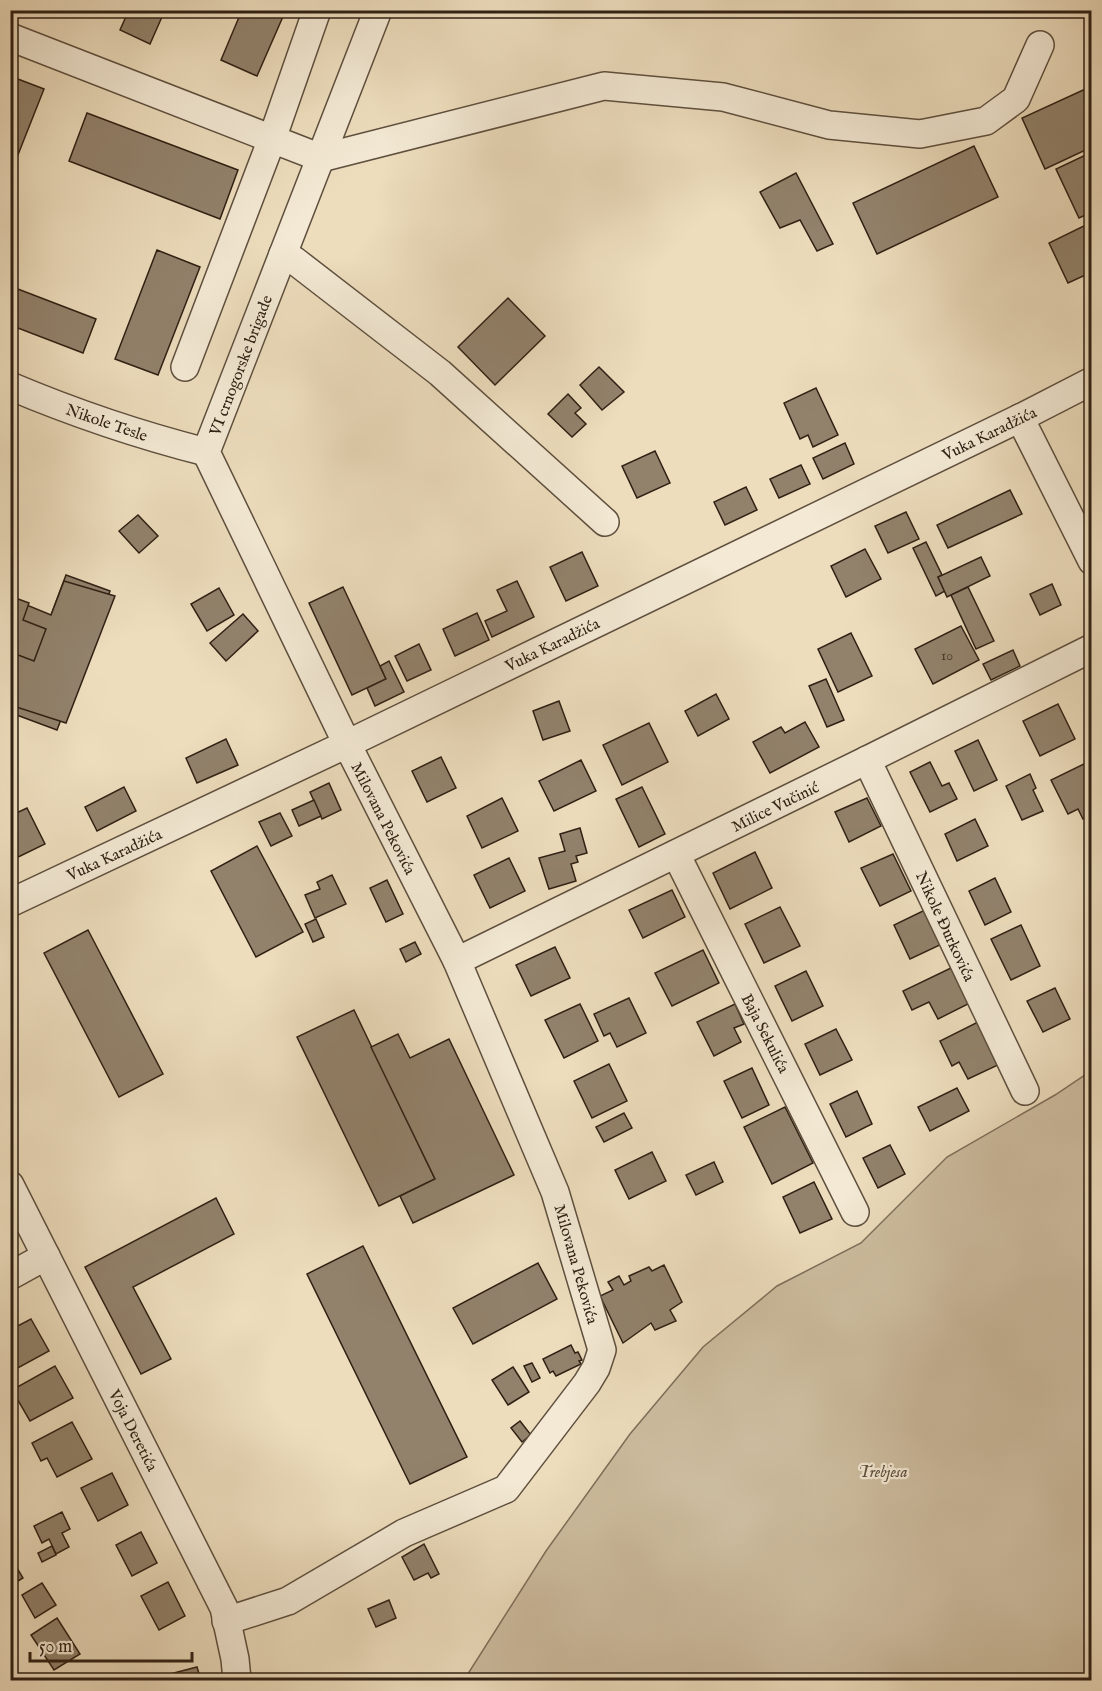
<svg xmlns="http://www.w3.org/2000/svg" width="1102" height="1691" viewBox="0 0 1102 1691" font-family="'IM FELL English',serif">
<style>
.green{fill:#cdbda0;stroke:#7e6e5a;stroke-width:1.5}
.building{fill:#92826c;stroke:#2f2014;stroke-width:1.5}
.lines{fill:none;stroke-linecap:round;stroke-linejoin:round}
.minor-casing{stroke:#5e4f3e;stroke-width:30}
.minor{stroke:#f3e9d4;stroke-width:27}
.labels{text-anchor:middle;stroke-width:4.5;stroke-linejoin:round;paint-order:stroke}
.number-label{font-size:14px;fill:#48382a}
.street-label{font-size:16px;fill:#2f2014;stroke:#f3e9d4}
.park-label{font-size:16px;font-style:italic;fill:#5e4f3e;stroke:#f3e9d4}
</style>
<rect width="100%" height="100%" fill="#edddbd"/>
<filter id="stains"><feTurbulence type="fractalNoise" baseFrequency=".00333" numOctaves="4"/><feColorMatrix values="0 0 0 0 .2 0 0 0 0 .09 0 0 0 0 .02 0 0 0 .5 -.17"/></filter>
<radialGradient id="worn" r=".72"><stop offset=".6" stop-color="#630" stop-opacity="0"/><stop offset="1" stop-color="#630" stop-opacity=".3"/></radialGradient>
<path class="green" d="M1091,1071v609h-627l82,-129 84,-117 73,-87 74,-61 84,-43 86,-86 108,-62z"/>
<g class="building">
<path d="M129,10h36l-15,34 -30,-14z"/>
<path d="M242,10l43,2 -28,64 -36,-16z"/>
<path d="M10,76l34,13 -34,86z"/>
<path d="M1092,86v61l-47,22 -23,-51z"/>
<path d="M87,113l151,57 -18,49 -151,-58z"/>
<path d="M974,146l24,51 -121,57 -24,-51z"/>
<path d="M1092,152v60l-13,6 -23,-49z"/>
<path d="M796,173l37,71 -16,7 -17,-31 -20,8 -20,-36z"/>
<path d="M1092,222v50l-24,11 -19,-40z"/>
<path d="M157,250l43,17 -42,108 -43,-16z"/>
<path d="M10,286l86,33 -13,34 -73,-28z"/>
<path d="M508,298l37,38 -50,49 -37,-38z"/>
<path d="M599,367l25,25 -22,18 -22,-25z"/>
<path d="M816,388l22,47 -25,12 -5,-12 -8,4 -16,-36z"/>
<path d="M568,394l13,14 -6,5 11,11 -14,13 -24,-23z"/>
<path d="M845,443l9,21 -31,15 -10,-21z"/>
<path d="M655,451l15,32 -33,15 -15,-32z"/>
<path d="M801,465l9,19 -31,14 -9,-19z"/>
<path d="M746,487l11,23 -32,15 -11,-23z"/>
<path d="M1010,490l12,24 -74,34 -11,-23z"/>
<path d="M906,512l13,27 -31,14 -13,-27z"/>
<path d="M138,515l20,21 -19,17 -20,-22z"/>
<path d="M926,542l16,33 -4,2 7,14 -9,5 -23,-48z"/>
<path d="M865,549l16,30 -35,18 -15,-31z"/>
<path d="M582,552l16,34 -32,15 -16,-34z"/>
<path d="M981,557l9,19 -43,21 -9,-20z"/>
<path d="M66,575l44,16 -53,139 -43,-16z"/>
<path d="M64,581l51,15 -49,127 -56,-18v-107l41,17z"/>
<path d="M517,581l17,36 -42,20 -7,-16 22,-10 -10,-21z"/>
<path d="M1052,584l9,21 -21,10 -10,-21z"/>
<path d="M343,587l43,92 -34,16 -43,-92z"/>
<path d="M968,587l26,54 -18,8 -25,-54z"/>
<path d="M219,588l15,27 -27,16 -16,-27z"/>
<path d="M10,596l19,7 -6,17 23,9 -12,32 -24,-9z"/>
<path d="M477,613l12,27 -34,16 -12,-27z"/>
<path d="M243,614l15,17 -32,30 -16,-18z"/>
<path d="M961,626l18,34 -46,24 -18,-35z"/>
<path d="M851,633l21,43 -34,16 -20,-43z"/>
<path d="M419,644l12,26 -24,11 -12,-25z"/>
<path d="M1013,650l7,16 -29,14 -8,-16z"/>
<path d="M389,661l15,31 -29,14 -8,-18 19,-9 -6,-13z"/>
<path d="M826,679l18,41 -17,7 -18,-41z"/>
<path d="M716,694l13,25 -31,17 -13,-25z"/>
<path d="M559,701l11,30 -27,9 -10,-29z"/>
<path d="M1058,704l17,35 -35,17 -17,-35z"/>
<path d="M805,722l14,25 -49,26 -17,-31 28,-15 4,6z"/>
<path d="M649,723l19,39 -46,23 -19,-40z"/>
<path d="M226,739l12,26 -41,18 -11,-25z"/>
<path d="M978,740l19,40 -23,11 -19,-40z"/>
<path d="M441,757l15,31 -29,14 -15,-31z"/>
<path d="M581,760l15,31 -42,20 -15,-30z"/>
<path d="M930,762l12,24 7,-3 8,16 -27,13 -20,-40z"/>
<path d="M1088,762l4,7v46l-9,4 -5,-10 -10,5 -17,-34z"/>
<path d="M1030,774l6,14 -3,2 10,21 -21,9 -16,-34z"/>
<path d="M329,783l12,27 -19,9 -12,-27z"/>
<path d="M124,787l12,24 -39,20 -12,-24z"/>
<path d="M642,787l23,47 -26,13 -23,-48z"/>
<path d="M502,798l16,33 -36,17 -15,-32z"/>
<path d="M867,798l14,28 -32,16 -14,-30z"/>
<path d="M314,800l7,16 -22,10 -7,-16z"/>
<path d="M27,808l18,36 -35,17v-45z"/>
<path d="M280,813l12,23 -21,10 -12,-24z"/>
<path d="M975,819l13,27 -31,15 -12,-27z"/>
<path d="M580,828l7,25 -11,3 2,6 -7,2 5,17 -27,8 -10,-31 26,-7 -5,-17z"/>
<path d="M257,846l46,86 -47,25 -45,-86z"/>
<path d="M755,852l17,36 -42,21 -17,-36z"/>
<path d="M893,854l18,37 -31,15 -19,-38z"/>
<path d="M509,858l16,33 -35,17 -16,-33z"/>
<path d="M332,875l14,29 -31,14 -10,-23 15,-6 -3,-7z"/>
<path d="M995,878l16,34 -26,13 -16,-34z"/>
<path d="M387,880l16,34 -17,8 -16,-34z"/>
<path d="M672,890l13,27 -42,21 -14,-28z"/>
<path d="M780,907l20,39 -36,17 -19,-39z"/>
<path d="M925,910l17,34 -32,15 -16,-34z"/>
<path d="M316,919l8,18 -11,5 -8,-18z"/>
<path d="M1021,925l19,41 -29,14 -20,-41z"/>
<path d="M88,930l75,144 -44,23 -75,-144z"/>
<path d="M415,942l6,12 -15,8 -6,-13z"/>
<path d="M555,947l15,31 -39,18 -15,-31z"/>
<path d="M703,950l16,33 -47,23 -17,-33z"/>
<path d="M953,967l17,36 -32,16 -9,-17 -17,8 -9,-19z"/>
<path d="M806,971l17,35 -31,15 -17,-35z"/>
<path d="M1055,988l15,31 -27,13 -16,-31z"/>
<path d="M629,998l17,35 -29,14 -7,-14 -6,3 -10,-22z"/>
<path d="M580,1004l18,37 -34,17 -19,-38z"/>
<path d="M735,1004l9,20 -10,4 7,14 -27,14 -17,-34z"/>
<path d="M354,1010l81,169 -56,27 -82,-169z"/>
<path d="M978,1022l20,43 -30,14 -9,-17 -7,4 -12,-25z"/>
<path d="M836,1029l16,31 -32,15 -15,-31z"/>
<path d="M398,1034l12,24 39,-19 65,136 -101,48 -13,-27 35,-17 -64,-132z"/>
<path d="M609,1064l18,37 -35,17 -18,-37z"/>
<path d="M752,1068l17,37 -27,13 -18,-37z"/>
<path d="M957,1088l12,23 -39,20 -12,-24z"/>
<path d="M857,1091l15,33 -26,13 -16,-33z"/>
<path d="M785,1107l28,56 -41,21 -28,-57z"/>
<path d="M624,1113l8,15 -28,14 -8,-15z"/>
<path d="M890,1145l15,29 -27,14 -15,-30z"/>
<path d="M652,1152l14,29 -37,18 -14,-29z"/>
<path d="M714,1162l9,20 -27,13 -10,-20z"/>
<path d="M814,1182l18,37 -32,14 -17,-36z"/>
<path d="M216,1198l18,36 -101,53 38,72 -30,15 -56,-107z"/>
<path d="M363,1246l104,211 -57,27 -103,-210z"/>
<path d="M538,1263l19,36 -84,45 -20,-36z"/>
<path d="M664,1265l18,37 -12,8 6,11 -21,9 -4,-7 -28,20 -23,-47 13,-6 -5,-8 11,-6 5,9 7,-4 -2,-5 20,-9 3,4z"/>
<path d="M31,1319l18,32 -35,19 -4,-7v-33z"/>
<path d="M571,1345l4,8 3,-1 4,8 -3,1 2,3 -25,12 -3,-5 -3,2 -7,-14z"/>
<path d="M532,1363l8,15 -8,4 -8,-16z"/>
<path d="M55,1366l18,32 -43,23 -18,-31z"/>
<path d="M513,1367l16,25 -21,13 -16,-25z"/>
<path d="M520,1421l11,14 -9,7 -11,-14z"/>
<path d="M72,1422l20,37 -35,18 -10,-19 -6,3 -9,-18z"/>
<path d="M112,1473l16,32 -30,16 -17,-33z"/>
<path d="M62,1512l8,17 -8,4 7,14 -13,7 -7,-15 -7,4 -8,-17z"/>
<path d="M141,1532l16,31 -25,13 -16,-31z"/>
<path d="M424,1544l15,30 -8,4 -3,-5 -14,7 -12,-23z"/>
<path d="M52,1546l4,9 -14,7 -4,-9z"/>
<path d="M14,1563l9,15 -13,8v-21z"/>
<path d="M168,1582l17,34 -26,14 -18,-34z"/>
<path d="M42,1583l14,22 -21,13 -13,-23z"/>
<path d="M389,1600l7,18 -20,9 -8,-18z"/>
<path d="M57,1618l23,36 -26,16 -23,-35z"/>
<path d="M197,1667l4,13h-34l-1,-5z"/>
</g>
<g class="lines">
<g class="minor-casing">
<g id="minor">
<path d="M10,37l311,121 283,-72 119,11 106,28 91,9 66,-13 30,-22 24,-54"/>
<path d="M283,254l12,7 145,112 165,149"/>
<path d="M185,367l87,-228 45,-129"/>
<path d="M10,386c64,27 129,49 196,66"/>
<path d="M1020,418l72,143"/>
<path d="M867,760l158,331"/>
<path d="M676,854l179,358"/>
<path d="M10,903l337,-159 673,-326 72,-37"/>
<path d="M457,961l410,-201 225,-112"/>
<path d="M10,1185l214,423 11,51 2,21"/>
<path d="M10,1276l36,-20"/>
<path d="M226,1621l62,-20 116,-68 102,-44 81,-106 9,-15 6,-18 -47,-158 -98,-231 -110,-217 -141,-292 172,-442"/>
</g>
</g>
<use href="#minor" class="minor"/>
</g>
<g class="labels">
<g class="number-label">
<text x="947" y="660">10</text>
</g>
<g class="street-label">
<text transform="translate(240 365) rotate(-69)" y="6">VI crnogorske brigade</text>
<text transform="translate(107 422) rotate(19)" y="6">Nikole Tesle</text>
<text transform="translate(989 433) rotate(-26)" y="6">Vuka Karadžića</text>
<text transform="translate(552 644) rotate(-26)" y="6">Vuka Karadžića</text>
<text transform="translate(775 806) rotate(-26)" y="6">Milice Vučinić</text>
<text transform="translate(384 818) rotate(63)" y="6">Milovana Pekovića</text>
<text transform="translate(114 854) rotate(-25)" y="6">Vuka Karadžića</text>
<text transform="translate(946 926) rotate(65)" y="6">Nikole Đurkovića</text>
<text transform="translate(766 1033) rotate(63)" y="6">Baja Sekulića</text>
<text transform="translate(577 1264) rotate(74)" y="6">Milovana Pekovića</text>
<text transform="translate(134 1430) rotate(63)" y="6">Voja Deretića</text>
</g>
<g class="park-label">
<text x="883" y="1477">Trebjesa</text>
</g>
</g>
<rect width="1102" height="1691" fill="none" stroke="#edddbd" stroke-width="36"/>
<rect x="12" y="12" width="1078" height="1667" fill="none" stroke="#2f2014" stroke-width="3"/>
<rect x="18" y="18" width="1066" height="1655" fill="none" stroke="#2f2014" stroke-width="1.5"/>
<path d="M30 1652v9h162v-9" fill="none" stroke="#2f2014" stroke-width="3"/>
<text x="39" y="1652" font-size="18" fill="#2f2014" stroke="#f3e9d4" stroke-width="4.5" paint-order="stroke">50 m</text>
<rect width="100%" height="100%" filter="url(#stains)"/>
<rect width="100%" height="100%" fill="url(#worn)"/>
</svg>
